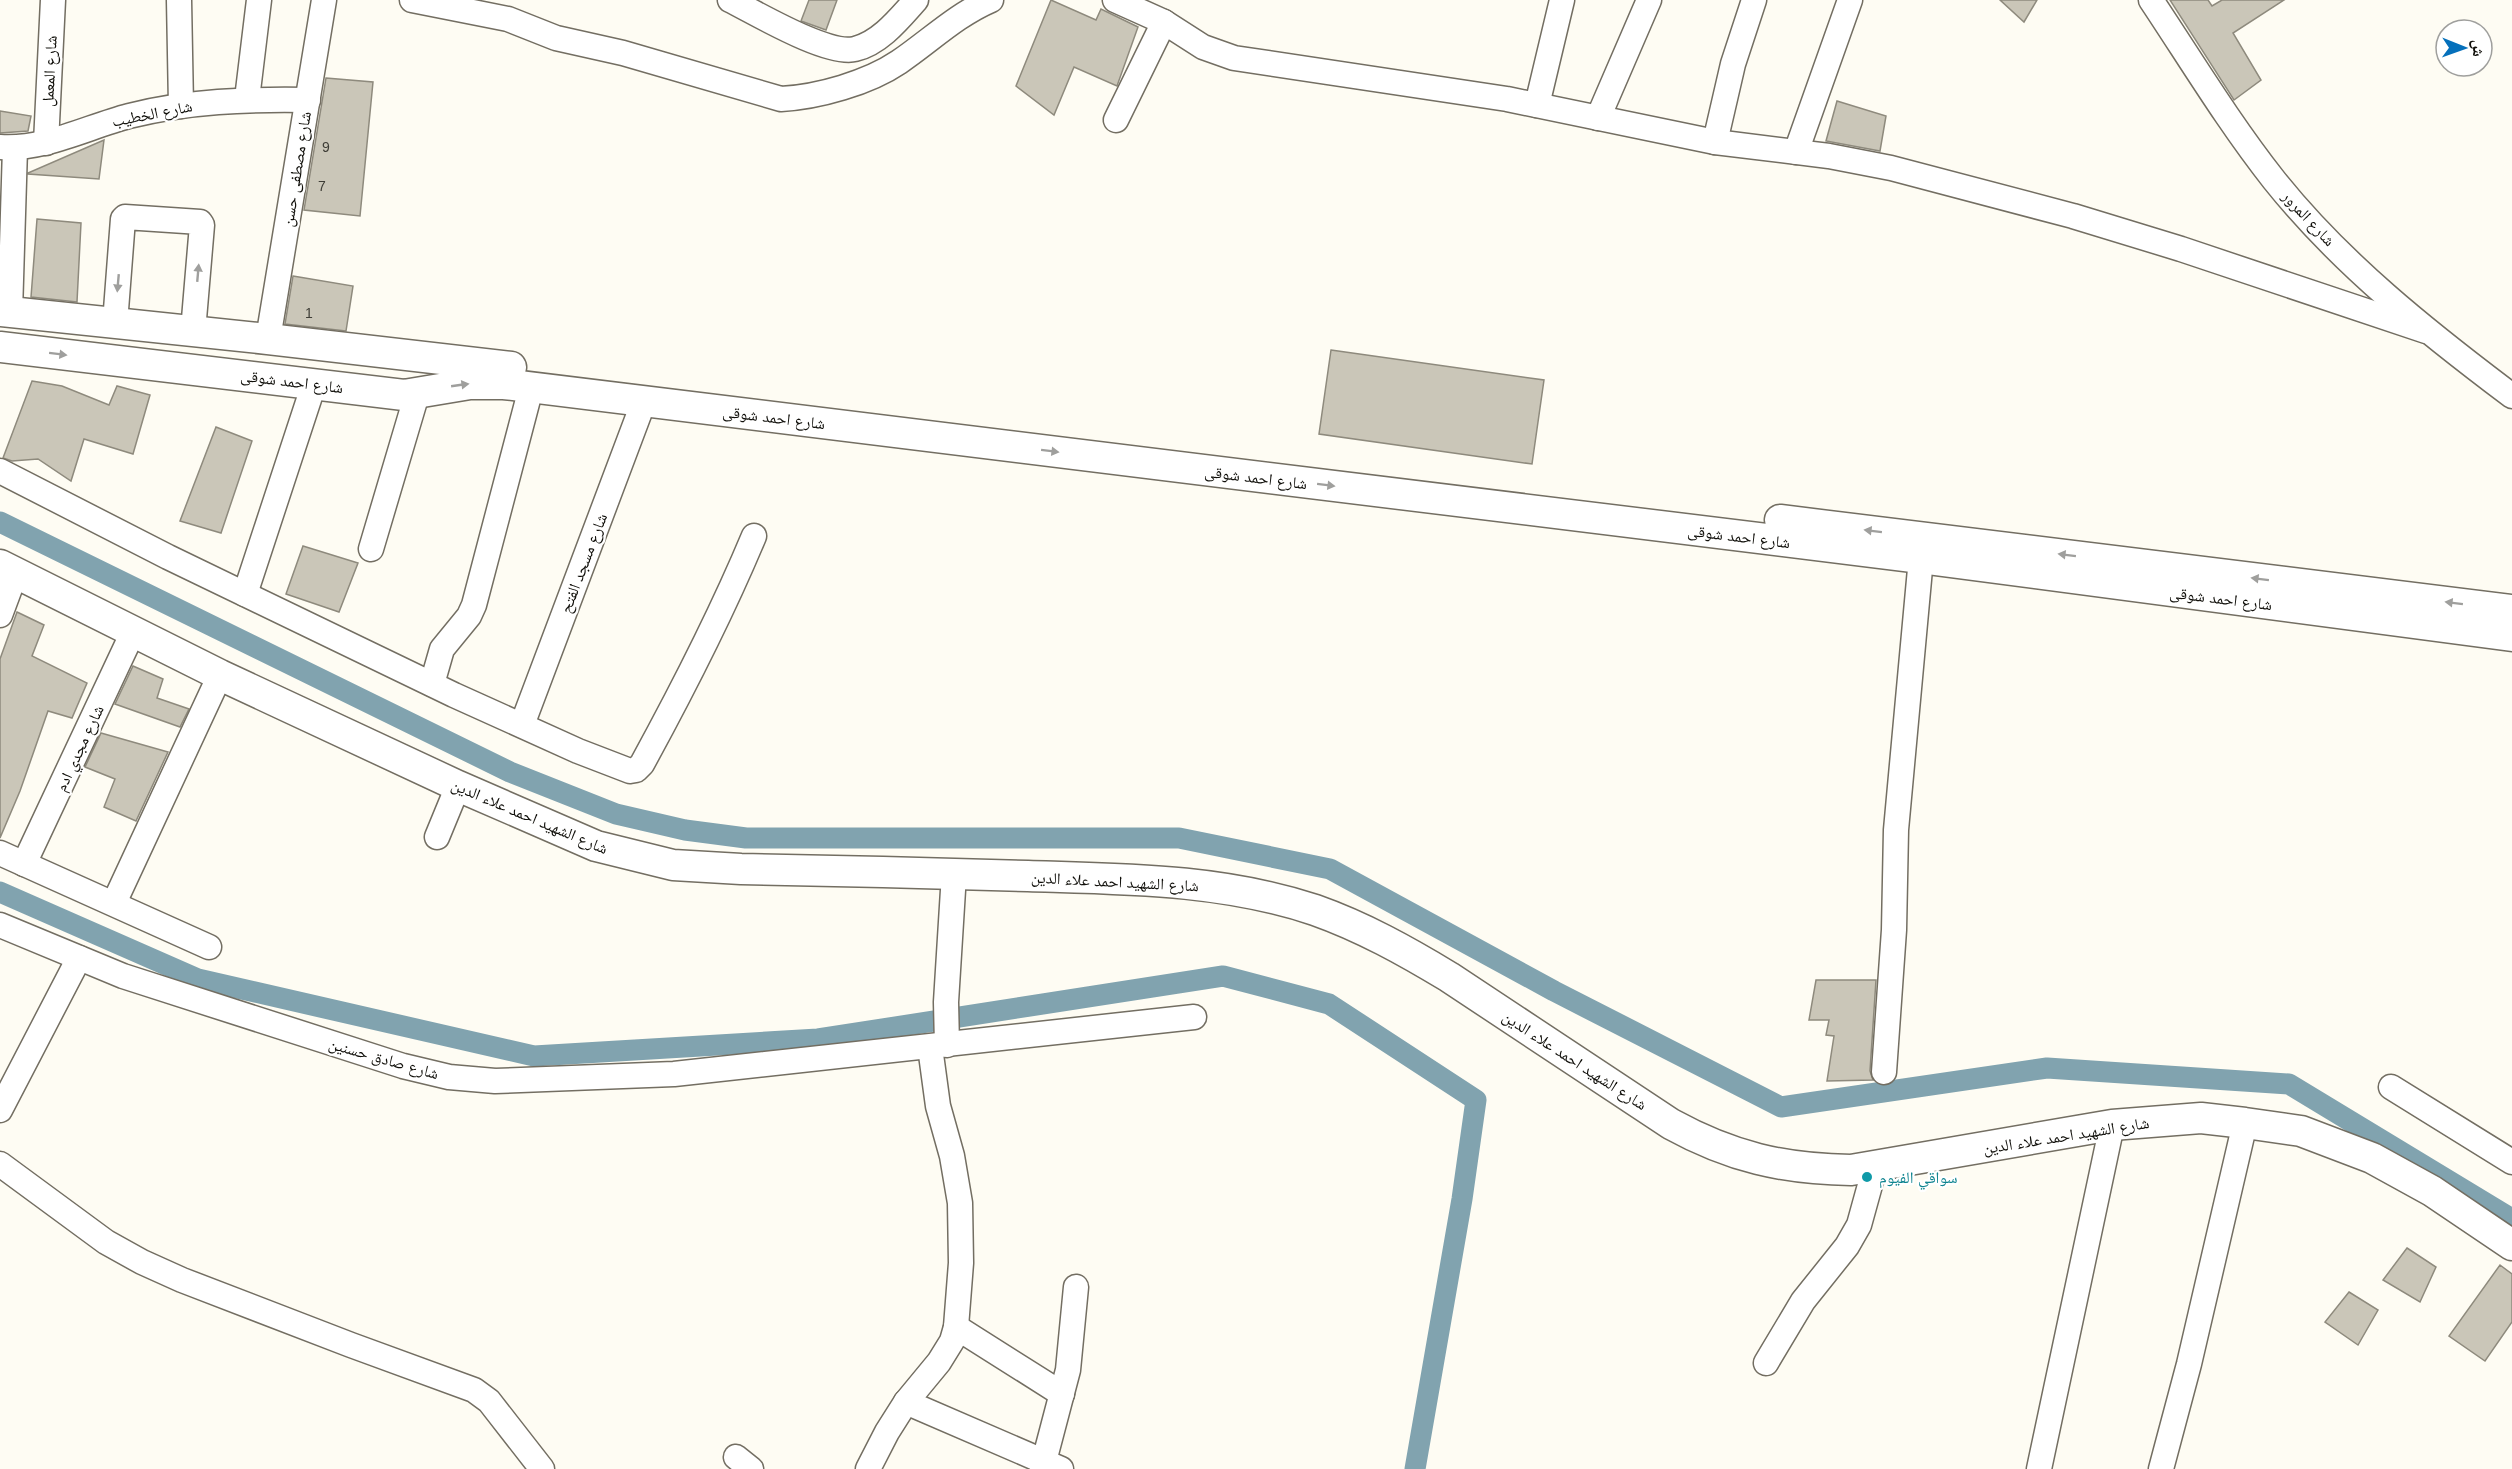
<svg xmlns="http://www.w3.org/2000/svg" width="2512" height="1469" viewBox="0 0 2512 1469" font-family="Arial,'Noto Naskh Arabic',sans-serif">
<style>
.lines{fill:none;stroke-linecap:round;stroke-linejoin:round}
.canal{stroke:#81a3af;stroke-width:21}
.building{fill:#cac6b8;stroke:#8e8a7d;stroke-width:1.5}
.minor-casing{stroke:#736e62;stroke-width:27}
.major-casing{stroke:#736e62;stroke-width:33}
.minor{stroke:#fff;stroke-width:24}
.major{stroke:#fff;stroke-width:30}
.oneway{fill:#9f9f9d}
.culture-dot{fill:#0f9aa8;stroke:#fff;stroke-width:2}
.labels{text-anchor:middle;stroke-width:4.5;stroke-linejoin:round;paint-order:stroke}
.number-label{font-size:14px;fill:#3e3d36}
.street-label{font-size:16px;fill:#100f0a;stroke:#fff}
.culture-label{font-size:16px;fill:#0d838f;stroke:#fff;text-anchor:start}
</style>
<rect width="100%" height="100%" fill="#fefcf3"/>
<g class="lines">
<g class="canal">
<path d="M0,522l510,250 106,42 69,16 61,8h433l151,31 224,122 227,116 266,-39 242,16 223,135"/>
<path d="M0,892l198,87 336,77 284,-17 405,-63 106,28 147,96 -14,99 -47,270"/>
</g>
</g>
<g class="building">
<path d="M809,0h28l-11,30 -25,-9z"/>
<path d="M1051,0l45,20 5,-11 37,18 -21,59 -43,-19 -20,48 -38,-29z"/>
<path d="M2000,0h37l-13,22z"/>
<path d="M2170,0h38l4,6 10,-6h62l-51,33 28,47 -27,20z"/>
<path d="M326,78l47,4 -13,134 -56,-6z"/>
<path d="M1837,101l49,15 -6,35 -54,-10z"/>
<path d="M0,111l31,5 -3,15 -28,2z"/>
<path d="M104,140l-5,39 -71,-5v-1z"/>
<path d="M37,219l44,4 -4,79 -46,-5z"/>
<path d="M293,276l60,10 -7,45 -61,-7z"/>
<path d="M1331,350l213,30 -12,84 -213,-30z"/>
<path d="M32,381l30,5 47,19 8,-19 33,9 -17,59 -49,-15 -13,42 -33,-22 -26,2 -9,-3z"/>
<path d="M216,427l36,14 -31,92 -41,-12z"/>
<path d="M303,546l55,17 -19,49 -53,-18z"/>
<path d="M17,612l27,13 -12,31 55,27 -15,35 -24,-7 -28,80 -20,47v-179z"/>
<path d="M133,666l30,13 -6,19 32,11 -9,18 -65,-23z"/>
<path d="M101,733l67,19 -32,69 -32,-14 11,-28 -30,-12z"/>
<path d="M1816,980h60l-6,91 3,9 -46,1 7,-45 -8,-1 3,-15h-20z"/>
<path d="M2407,1248l29,19 -16,35 -37,-22z"/>
<path d="M2500,1265l12,9v48l-27,39 -36,-25z"/>
<path d="M2349,1292l29,18 -20,35 -33,-23z"/>
</g>
<g class="lines">
<g class="minor-casing">
<g id="minor">
<path d="M179,0l2,106"/>
<path d="M412,0l96,19 48,19 67,15 158,46c37,-2 87,-16 118,-37 31,-21 57,-47 92,-62"/>
<path d="M730,0c26,13 98,56 125,49 25,-6 44,-30 61,-49"/>
<path d="M1115,0l49,22 39,25 31,11 273,41 208,43 114,14 62,12 182,48 108,33 245,82"/>
<path d="M2151,0c40,60 78,123 123,180 67,84 153,152 238,216"/>
<path d="M247,99l12,-99"/>
<path d="M1537,105l25,-105"/>
<path d="M1598,118l51,-118"/>
<path d="M1116,120l48,-98"/>
<path d="M1715,142l18,-78 21,-64"/>
<path d="M46,143l7,-143"/>
<path d="M0,147c45,3 87,-20 129,-31 59,-15 119,-17 179,-16"/>
<path d="M1796,152l54,-152"/>
<path d="M10,312l5,-164"/>
<path d="M115,323l8,-104 2,-2 75,5 2,3 -9,106"/>
<path d="M268,339l56,-339"/>
<path d="M0,471l168,86 286,138 124,56 52,20 6,-1 6,-6c41,-75 79,-149 112,-228"/>
<path d="M371,549l46,-155"/>
<path d="M245,594l69,-210"/>
<path d="M0,615l16,-43"/>
<path d="M432,684l10,-35 27,-33 5,-11 57,-217"/>
<path d="M522,725l122,-324"/>
<path d="M437,837l21,-51"/>
<path d="M0,853l209,94"/>
<path d="M24,864l109,-232"/>
<path d="M114,903l106,-228"/>
<path d="M0,925l123,51 280,90 46,11 46,4 179,-7 520,-57"/>
<path d="M947,1045l-1,-43 8,-128"/>
<path d="M1884,1072l10,-142 2,-100 25,-272"/>
<path d="M2391,1087l121,75"/>
<path d="M0,1110l79,-152"/>
<path d="M0,1164l106,78 36,20 40,18 169,65 123,45 15,11 53,68"/>
<path d="M956,1327l106,67"/>
<path d="M1766,1363l37,-62 44,-55 12,-21 16,-58"/>
<path d="M906,1402l155,67"/>
<path d="M736,1457l15,12"/>
<path d="M868,1469l19,-37 19,-30 33,-40 13,-21 4,-14 5,-64 -1,-60 -8,-47 -14,-50 -8,-59"/>
<path d="M1042,1469l26,-99 8,-83"/>
<path d="M2039,1469l73,-344"/>
<path d="M2161,1469l28,-105 56,-241"/>
</g>
</g>
<g class="major-casing">
<g id="major">
<path d="M0,311l268,28 243,28"/>
<path d="M0,347l404,48 66,-11h34l1417,174 591,78"/>
<path d="M1780,520l732,90"/>
<path d="M0,565l220,110 238,111 138,60 77,19 68,4c96,2 191,4 287,7 97,3 194,3 287,34 48,17 91,41 134,67l222,147c60,33 112,45 180,46l261,-45 89,-7 44,5 56,8 71,27 60,33 80,54"/>
</g>
</g>
<use href="#minor" class="minor"/>
<use href="#major" class="major"/>
</g>
<defs><path id="oneway-solid" d="M-6-.8H1V-3.2L6.5 0L1 3.2V.8H-6Z" transform="scale(1.5)"/></defs>
<g class="oneway">
<use href="#oneway-solid" transform="translate(198 273) rotate(-85)"/>
<use href="#oneway-solid" transform="translate(118 283) rotate(95)"/>
<use href="#oneway-solid" transform="translate(58 354) rotate(7)"/>
<use href="#oneway-solid" transform="translate(460 385) rotate(-8)"/>
<use href="#oneway-solid" transform="translate(1050 451) rotate(7)"/>
<use href="#oneway-solid" transform="translate(1326 485) rotate(7)"/>
<use href="#oneway-solid" transform="translate(1873 531) rotate(-173)"/>
<use href="#oneway-solid" transform="translate(2067 555) rotate(-173)"/>
<use href="#oneway-solid" transform="translate(2260 579) rotate(-173)"/>
<use href="#oneway-solid" transform="translate(2454 603) rotate(-173)"/>
</g>
<circle class="culture-dot" cx="1867" cy="1177" r="6"/>
<g class="labels">
<g class="number-label">
<text x="326" y="152">9</text>
<text x="322" y="191">7</text>
<text x="309" y="318">1</text>
</g>
<g class="street-label">
<text transform="translate(49 71) rotate(-87)" y="6">شارع المعمل</text>
<text transform="translate(152 113) rotate(-11)" y="6">شارع الخطيب</text>
<text transform="translate(296 169) rotate(-81)" y="6">شارع مصطفى حسن</text>
<text transform="translate(2309 218) rotate(47)" y="6">شارع المرور</text>
<text transform="translate(292 381) rotate(7)" y="6">شارع احمد شوقى</text>
<text transform="translate(774 417) rotate(7)" y="6">شارع احمد شوقى</text>
<text transform="translate(1256 477) rotate(7)" y="6">شارع احمد شوقى</text>
<text transform="translate(1739 536) rotate(7)" y="6">شارع احمد شوقى</text>
<text transform="translate(583 563) rotate(-69)" y="6">شارع مسجد الفتح</text>
<text transform="translate(2221 598) rotate(7)" y="6">شارع احمد شوقى</text>
<text transform="translate(79 748) rotate(-65)" y="6">شارع مجدي ادم</text>
<text transform="translate(530 816) rotate(23)" y="6">شارع الشهيد احمد علاء الدين</text>
<text transform="translate(1115 881) rotate(3)" y="6">شارع الشهيد احمد علاء الدين</text>
<text transform="translate(384 1058) rotate(16)" y="6">شارع صادق حسنين</text>
<text transform="translate(1575 1060) rotate(33)" y="6">شارع الشهيد احمد علاء الدين</text>
<text transform="translate(2066 1135) rotate(-9)" y="6">شارع الشهيد احمد علاء الدين</text>
</g>
<g class="culture-label">
<text x="1879" y="1183">سواقي الفيوم</text>
</g>
</g>
<g transform="translate(2464 48) rotate(91)"><circle r="28" fill="#ffffff" stroke="#9f9f9d" stroke-width="1.5"/>
<path d="M0-4.5L10 22L0 15L-10 22Z" fill="#0570bb"/>
<text y="-9" font-size="16" font-weight="bold" text-anchor="middle" fill="#100f0a">ش</text>
</g>
</svg>
